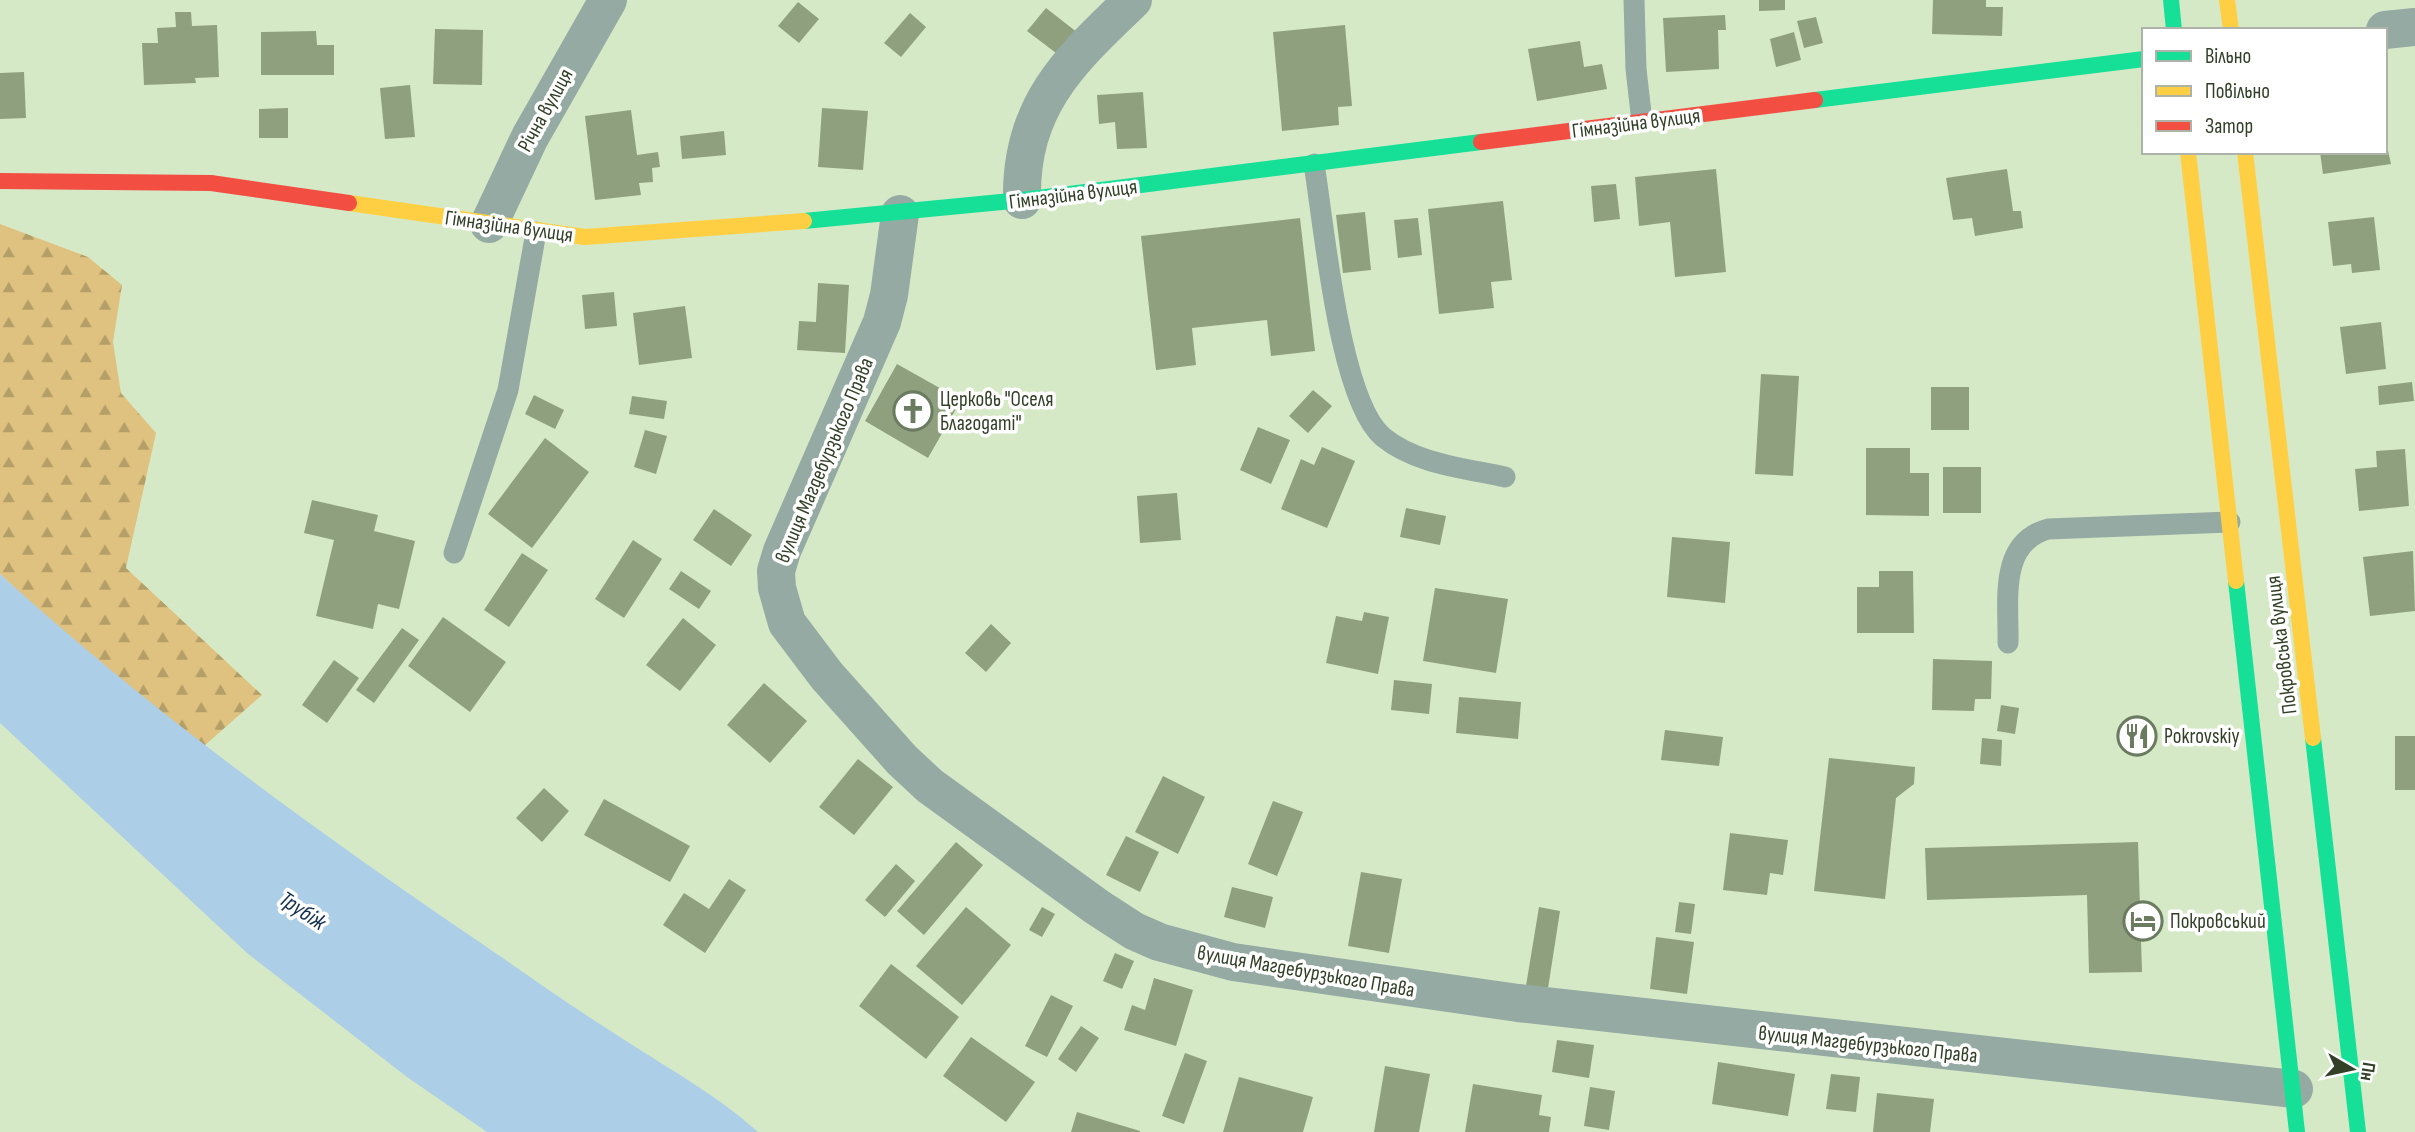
<svg xmlns="http://www.w3.org/2000/svg" width="2415" height="1132" viewBox="0 0 2415 1132" font-family="'Sofia Sans Condensed',sans-serif">
<style>
.forest{fill:url(#forest-firs)}
.water{fill:#accee6}
.building{fill:#8fa07f}
.lines{fill:none;stroke-linecap:round;stroke-linejoin:round}
.lane{stroke:#96aaa4;stroke-width:21}
.street{stroke:#96aaa4;stroke-width:38}
.fast{stroke:#16e098;stroke-width:16}
.slow{stroke:#ffcf43;stroke-width:16}
.jam{stroke:#f24e42;stroke-width:16}
.labels{text-anchor:middle;stroke-width:7;stroke-linejoin:round;paint-order:stroke}
.street-label{font-size:21px;fill:#324027;stroke:#fff}
.poi-label{font-size:21px;fill:#324027;stroke:#fff;text-anchor:start}
.water-label{font-size:23px;font-style:italic;fill:#122f4e;stroke:#fff}
</style>
<defs>
<pattern id="forest-firs" width="22" height="20" patternUnits="userSpaceOnUse" patternTransform="scale(1.75)"><rect width="22" height="20" fill="#dfc27f"/><path d="M5 1l3.5 6h-7zM16 11l3.5 6h-7z" fill="#b59f68"/></pattern>
</defs>
<rect width="100%" height="100%" fill="#d6e9c7"/>
<path class="forest" d="M0,224l88,33 34,28 -9,57 8,51 35,40 -30,135 136,127 -58,51 -127,-101 -77,-71z"/>
<path class="water" d="M0,574c149,136 312,254 478,367 48,33 96,67 145,98 46,30 94,56 135,93h-271l-80,-55 -160,-124 -247,-230z"/>
<g class="building">
<path d="M1759,0h26v10l-26,1z"/>
<path d="M1933,0h53v7h17l-1,29 -70,-2z"/>
<path d="M798,2l21,17 -20,24 -21,-17z"/>
<path d="M1046,8l32,25 -18,23 -33,-25z"/>
<path d="M175,12h16l1,14 25,-1 2,52 -24,1 1,5 -52,2 -2,-42h16l-1,-15 19,-1z"/>
<path d="M910,13l16,14 -25,30 -17,-14z"/>
<path d="M1725,15l1,15h-8l1,39 -53,3 -3,-54z"/>
<path d="M1816,17l7,26 -19,5 -7,-27z"/>
<path d="M1345,25l7,81 -14,1 1,18 -57,6 -9,-99z"/>
<path d="M435,29l48,1 -1,55 -49,-1z"/>
<path d="M316,31l1,14h17v30h-73v-43z"/>
<path d="M1794,32l7,28 -25,7 -6,-28z"/>
<path d="M1580,41l4,26 18,-3 5,25 -70,12 -9,-52z"/>
<path d="M24,72l2,46 -26,1v-46z"/>
<path d="M410,85l5,52 -30,2 -5,-51z"/>
<path d="M1143,92l4,56 -30,1 -2,-27 -16,2 -2,-29z"/>
<path d="M288,108v30h-29v-29z"/>
<path d="M822,108l46,3 -5,59 -45,-3z"/>
<path d="M631,110l6,45 21,-3 2,15 -8,1 1,14 -14,1 2,12 -46,5 -10,-84z"/>
<path d="M724,131l2,24 -44,4 -2,-23z"/>
<path d="M2385,137l6,27 -68,10 -3,-22h65z"/>
<path d="M1716,169l10,103 -51,5 -5,-55 -31,4 -4,-49z"/>
<path d="M2007,169l6,42h8l2,17 -48,8 -3,-18 -19,2 -7,-42z"/>
<path d="M1616,184l4,35 -26,3 -3,-36z"/>
<path d="M1503,201l9,79 -21,2 3,26 -55,6 -11,-105z"/>
<path d="M1365,212l6,58 -28,3 -7,-58z"/>
<path d="M2374,217l6,53 -28,3 -1,-9 -18,2 -5,-44z"/>
<path d="M1300,218l15,133 -44,5 -4,-36 -75,8 4,37 -40,5 -15,-134z"/>
<path d="M1418,218l4,37 -24,3 -4,-38z"/>
<path d="M818,283l31,2 -4,68 -48,-3 2,-29 17,1z"/>
<path d="M614,292l3,34 -32,3 -3,-34z"/>
<path d="M685,306l7,52 -53,7 -6,-52z"/>
<path d="M2381,322l5,47 -40,5 -6,-47z"/>
<path d="M897,364l64,36 -33,58 -63,-37z"/>
<path d="M1761,374l38,2 -6,100 -38,-2z"/>
<path d="M2412,382l2,19 -35,4 -1,-19z"/>
<rect x="1931" y="387" width="38" height="43"/>
<path d="M1313,390l19,16 -24,27 -19,-17z"/>
<path d="M534,395l30,15 -9,19 -30,-15z"/>
<path d="M632,396l35,5 -3,18 -35,-5z"/>
<path d="M1258,427l32,13 -19,44 -31,-14z"/>
<path d="M645,430l22,6 -11,38 -22,-7z"/>
<path d="M545,438l44,34 -57,76 -44,-34z"/>
<path d="M1322,447l33,14 -28,67 -46,-19 20,-50 13,6z"/>
<path d="M1866,448h44v25h19v43l-63,-1z"/>
<path d="M2405,449l4,57 -50,5 -4,-42 22,-2 -1,-16z"/>
<rect x="1943" y="467" width="38" height="46"/>
<path d="M1177,493l4,47 -41,3 -3,-47z"/>
<path d="M312,500l66,15 -4,16 41,10 -16,68 -21,-5 -5,25 -57,-13 18,-76 -30,-7z"/>
<path d="M1406,508l40,8 -6,29 -40,-8z"/>
<path d="M714,509l38,26 -21,31 -38,-26z"/>
<path d="M1672,537l58,5 -5,61 -58,-6z"/>
<path d="M633,540l29,19 -38,59 -29,-19z"/>
<path d="M2413,551l2,60 -45,5 -7,-59z"/>
<path d="M522,553l26,17 -39,57 -25,-17z"/>
<path d="M681,571l30,20 -12,18 -30,-20z"/>
<path d="M1879,571h34l1,62h-57v-46h22z"/>
<path d="M1435,588l73,11 -12,74 -73,-12z"/>
<path d="M1364,612l25,5 -11,57 -52,-11 10,-47 26,5z"/>
<path d="M443,617l63,45 -36,50 -62,-46z"/>
<path d="M683,618l33,27 -36,46 -34,-26z"/>
<path d="M991,624l20,19 -25,29 -21,-19z"/>
<path d="M402,628l17,12 -45,63 -18,-13z"/>
<path d="M1933,659l59,2 -1,38h-16l-1,12 -42,-1z"/>
<path d="M334,660l25,18 -32,45 -25,-18z"/>
<path d="M1394,680l38,4 -3,30 -38,-4z"/>
<path d="M764,683l43,38 -37,42 -43,-38z"/>
<path d="M1459,697l62,5 -3,37 -62,-6z"/>
<path d="M2001,705l18,3 -4,26 -18,-3z"/>
<path d="M1665,730l58,7 -4,29 -58,-6z"/>
<rect x="2395" y="736" width="20" height="54"/>
<path d="M1982,738l20,2 -1,26 -21,-2z"/>
<path d="M1829,758l86,9 -1,17 -18,14 -11,101 -71,-8z"/>
<path d="M858,759l35,28 -39,48 -35,-28z"/>
<path d="M1163,776l42,21 -27,57 -43,-22z"/>
<path d="M544,788l25,23 -27,31 -26,-24z"/>
<path d="M604,799l86,47 -20,36 -86,-47z"/>
<path d="M1273,801l30,11 -26,64 -29,-12z"/>
<path d="M1730,833l58,7 -5,35 -13,-2 -3,22 -44,-5z"/>
<path d="M1126,836l33,16 -19,40 -34,-17z"/>
<path d="M956,842l27,23 -59,70 -27,-24z"/>
<path d="M2138,842l4,130 -53,1 -2,-78 -160,5 -2,-52z"/>
<path d="M896,864l19,17 -30,36 -20,-17z"/>
<path d="M1361,872l41,7 -13,74 -41,-7z"/>
<path d="M729,879l17,11 -41,63 -42,-28 21,-32 25,16z"/>
<path d="M1232,887l41,10 -8,31 -41,-11z"/>
<path d="M1679,902l16,2 -4,30 -16,-2z"/>
<path d="M966,907l45,38 -49,60 -46,-39z"/>
<path d="M1042,907l13,7 -13,23 -13,-7z"/>
<path d="M1539,907l21,4 -13,84 -22,-3z"/>
<path d="M1656,937l38,5 -7,52 -37,-5z"/>
<path d="M1115,953l19,8 -12,28 -19,-8z"/>
<path d="M891,964l68,53 -33,42 -67,-53z"/>
<path d="M1154,978l39,12 -17,56 -52,-16 8,-25 13,5z"/>
<path d="M1051,995l22,11 -26,51 -22,-11z"/>
<path d="M1081,1026l18,12 -23,34 -18,-13z"/>
<path d="M971,1037l64,45 -29,40 -63,-46z"/>
<path d="M1557,1040l37,5 -5,33 -37,-6z"/>
<path d="M1185,1053l22,8 -23,63 -22,-8z"/>
<path d="M1718,1062l77,12 -7,42 -76,-12z"/>
<path d="M1385,1066l45,8 -11,58h-45z"/>
<path d="M1831,1074l29,3 -4,35 -30,-3z"/>
<path d="M1239,1077l74,20 -10,35h-80z"/>
<path d="M1473,1084l69,11 -3,20 12,2 -2,15h-84z"/>
<path d="M1590,1087l25,4 -6,39 -25,-4z"/>
<path d="M1877,1093l57,6 -4,33h-57z"/>
<path d="M1077,1112l63,19v1h-69z"/>
</g>
<g class="lines">
<g class="lane">
<path d="M1634,0l2,69 6,53"/>
<path d="M1314,164c10,60 25,236 69,273 33,27 81,31 122,40"/>
<path d="M454,553l54,-163 28,-158"/>
<path d="M2008,643c1,-42 -10,-100 40,-114l182,-7"/>
</g>
<g class="street">
<path d="M2385,30l30,-3"/>
<path d="M1022,200c-2,-94 47,-139 111,-200"/>
<path d="M900,214l-11,81 -7,27 -100,229 -6,20 1,17 10,35 40,53 75,84 28,26 167,121 37,24 25,11 74,20 285,41 776,86"/>
<path d="M489,224l41,-87 78,-137"/>
</g>
<g class="fast">
<path d="M2171,0l3,30"/>
<path d="M1815,100l329,-41"/>
<path d="M804,221l218,-21 459,-58"/>
<path d="M2236,581l61,551"/>
<path d="M2313,738l45,394"/>
</g>
<g class="slow">
<path d="M2227,0l4,30"/>
<path d="M2188,152l48,429"/>
<path d="M2245,152l68,586"/>
<path d="M349,203l236,34 219,-16"/>
</g>
<g class="jam">
<path d="M1481,142l334,-42"/>
<path d="M0,181l211,2 138,20"/>
</g>
</g>
<defs>
<g id="church-ring" transform="scale(2.0125)"><circle r="9.5" fill="#fff" stroke="#6b7b5f" stroke-width="1.5"/><path d="M-1.2-6h2.4v3.5h3.3v2.4h-3.3V6h-2.4V-.1h-3.3v-2.4h3.3Z" fill="#6b7b5f"/></g>
<g id="restaurant-ring" transform="scale(2.0125)"><circle r="9.5" fill="#fff" stroke="#6b7b5f" stroke-width="1.5"/><path d="M-5-6h1v4h1v-4h1v4h1v-4h1v5L-1.5 .5V6h-2V.5L-5-1ZM5-6V6H3V1.5H1.5Q1.5-4 5-6Z" fill="#6b7b5f"/></g>
<g id="hotel-ring" transform="scale(2.0125)"><circle r="9.5" fill="#fff" stroke="#6b7b5f" stroke-width="1.5"/><path d="M-6-4.5h1.5V1H6V5H4.5V3h-9V5H-6ZM-4 0a1.8 1.8 0 1 1 3.6 0ZM.5 0V-2.5h3Q6-2.5 6 0Z" fill="#6b7b5f"/></g>
</defs>
<g fill-rule="evenodd">
<use href="#church-ring" x="913" y="411"/>
<use href="#restaurant-ring" x="2137" y="736"/>
<use href="#hotel-ring" x="2143" y="921"/>
</g>
<g class="labels">
<g class="street-label">
<text transform="translate(545 110) rotate(-61)" y="7">Річна вулиця</text>
<text transform="translate(1636 123) rotate(-7)" y="7">Гімназійна вулиця</text>
<text transform="translate(1073 194) rotate(-7)" y="7">Гімназійна вулиця</text>
<text transform="translate(509 226) rotate(8)" y="7">Гімназійна вулиця</text>
<text transform="translate(824 460) rotate(-67)" y="7">вулиця Магдебурзького Права</text>
<text transform="translate(2281 645) rotate(-97)" y="7">Покровська вулиця</text>
<text transform="translate(1306 971) rotate(10)" y="7">вулиця Магдебурзького Права</text>
<text transform="translate(1868 1044) rotate(6)" y="7">вулиця Магдебурзького Права</text>
</g>
<g class="poi-label">
<text x="940" y="406">Церковь "Оселя<tspan x="940" dy="24">Благодаті"</tspan></text>
<text x="2164" y="743">Pokrovskiy</text>
<text x="2170" y="928">Покровський</text>
</g>
<g class="water-label">
<text transform="translate(303 910) rotate(34)" y="8">Трубіж</text>
</g>
</g>
<rect x="2142" y="28" width="245" height="126" fill="#ffffff" stroke="#adb3a9" stroke-width="2"/>
<rect x="2156" y="51" width="35" height="10" fill="#16e098" stroke="#adb3a9" stroke-width="2"/>
<text x="2205" y="63" font-size="21" fill="#324027">Вільно</text>
<rect x="2156" y="86" width="35" height="10" fill="#ffcf43" stroke="#adb3a9" stroke-width="2"/>
<text x="2205" y="98" font-size="21" fill="#324027">Повільно</text>
<rect x="2156" y="121" width="35" height="10" fill="#f24e42" stroke="#adb3a9" stroke-width="2"/>
<text x="2205" y="133" font-size="21" fill="#324027">Затор</text>
<g transform="translate(2352 1069) rotate(99)" stroke="#ffffff" stroke-width="5" paint-order="stroke">
<path d="M0-5L12 26L0 18L-12 26Z" fill="#324027"/>
<text y="-10" font-size="19" font-weight="bold" text-anchor="middle" fill="#324027">Пн</text>
</g>
</svg>
